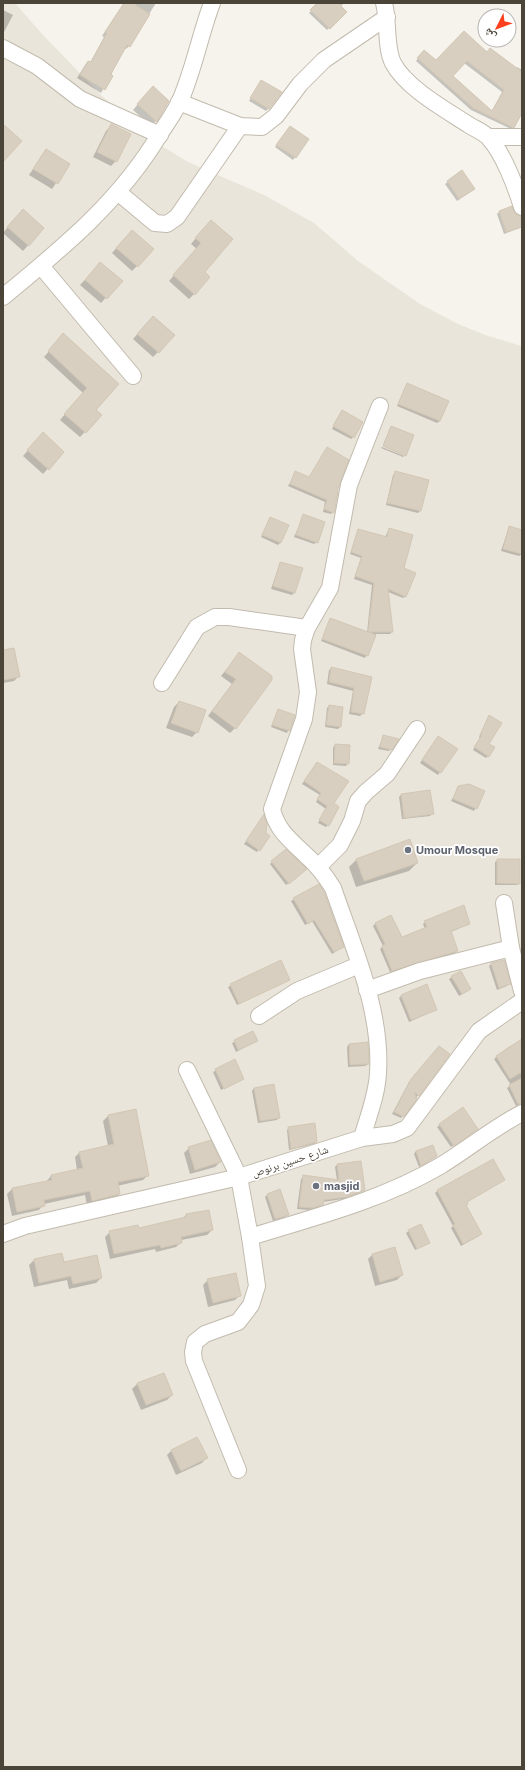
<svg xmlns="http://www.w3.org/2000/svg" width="525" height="1770" viewBox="0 0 525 1770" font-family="Inter,'Noto Naskh Arabic',sans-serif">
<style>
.residential{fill:#eae5da}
.shadow{fill:#0003;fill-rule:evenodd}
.building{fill:#d8cfc1;stroke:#d3c7b4;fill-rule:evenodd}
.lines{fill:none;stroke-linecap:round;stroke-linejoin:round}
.minor-casing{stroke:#c2bbae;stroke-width:18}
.minor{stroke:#fff;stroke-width:16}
.worship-dot{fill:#6b7280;stroke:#fff;stroke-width:1.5}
.labels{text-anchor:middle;stroke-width:3.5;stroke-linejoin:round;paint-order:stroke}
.worship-label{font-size:11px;font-weight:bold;fill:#5b616d;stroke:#fff;text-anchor:start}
.street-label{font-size:11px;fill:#4b4439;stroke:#fff}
</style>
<rect width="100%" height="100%" fill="#f6f3ec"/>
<path class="residential" d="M3,3h12l28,32 59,61 47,42 39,24 76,33 50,28 44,38 62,43 38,20 30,12 34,10v1421h-519z"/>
<g class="shadow">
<path d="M124,3h6l5,3 1,-3h20l-27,43 -3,3 -2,-1 -23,45 -24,-15 8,-13 3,-3 2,1 14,-26 -2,-1z"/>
<path d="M319,3h25l-4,4 5,5 -18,18 -18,-17z"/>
<path d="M3,10l10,5 -10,19z"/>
<path d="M424,51l12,11 51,-9 28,16 2,-2 5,3v41l-9,16 -2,2 -40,-19 -55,-49zM464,63l38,29 -10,19 -40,-35z"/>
<path d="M261,81l7,28 -2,2 -17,-10z"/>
<path d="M148,92l8,29 -5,5 -18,-16z"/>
<path d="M111,126l5,35 -5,5 -18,-9 13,-26z"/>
<path d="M288,130l19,10 -14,20 -18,-13z"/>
<path d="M46,150l23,14 -17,25 -23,-14z"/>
<path d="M462,172l9,19 -14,10 -12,-17z"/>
<path d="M499,212l21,5 2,10 -18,7 -7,-20z"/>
<path d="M18,215l25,13 -20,23 -20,-18z"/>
<path d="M206,226l-2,46 -10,22 -5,5 -20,-18 28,-32 -6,-5z"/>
<path d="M127,236l10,30 -5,5 -20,-18z"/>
<path d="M96,268l25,13 -20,22 -21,-18z"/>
<path d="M148,322l10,30 -5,5 -20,-18z"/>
<path d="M59,340l58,44 -23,26 7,5 -21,22 -20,-17 23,-27 -39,-36z"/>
<path d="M407,384l33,37 -3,2 -40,-17z"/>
<path d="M340,414l13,23 -2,2 -19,-10z"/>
<path d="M391,427l14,27 -22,-9z"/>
<path d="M38,439l25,13 -20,22 -20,-18z"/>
<path d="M382,447l22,9 -1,1 -22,-9z"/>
<path d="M327,448l8,43 -2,21 -2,2 -8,-2 2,-10 -37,-16 8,-13 13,5z"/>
<path d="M396,473l32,8 -8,30 -2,2 -32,-8 7,-30z"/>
<path d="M304,515l13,27 -3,2 -20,-7z"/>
<path d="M270,518l10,25 -2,2 -17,-8z"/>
<path d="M509,527l13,4v23l-3,2 -18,-5z"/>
<path d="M389,529l14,40 3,27 -3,2 -15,-6 4,40 -2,2h-14l-11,24 -44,-17 10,-22 36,14 5,-48 -18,-6 7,-21 -11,-4 9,-24 26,7z"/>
<path d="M280,563l14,30 -2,2 -21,-6z"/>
<path d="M3,651l16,25 -5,5 -11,2z"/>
<path d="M239,654l-4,74 -5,5 -22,-17 24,-32 -11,-8z"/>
<path d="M332,668l39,10 -8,35 -3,3 -11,-2 4,-23 -26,-7 2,-14z"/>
<path d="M179,702l18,30 -5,5 -26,-9 8,-21z"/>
<path d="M329,706l11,21 -2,2 -13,-2 2,-19z"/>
<path d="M278,710l16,6 -7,17 -16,-6z"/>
<path d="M489,716l-1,40 -2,2 -13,-8 7,-12 -1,-1z"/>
<path d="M383,737l8,12 -2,2 -11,-2z"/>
<path d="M436,739l20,10 -18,26 -18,-12z"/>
<path d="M335,745l13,18 -2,3 -13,-1v-17z"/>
<path d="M317,763l16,40 -5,22 -2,2 -8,-4 8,-14 -10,-7 4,-7 -18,-11z"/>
<path d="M459,787l25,5 -10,19 -23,-10z"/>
<path d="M401,795l32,18 -3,3 -28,3 -3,-22z"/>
<path d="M262,818l2,16 4,2 -11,16 -13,-8z"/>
<path d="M356,860l61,3 -8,8 -53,16 -7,-20z"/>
<path d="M498,860l21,23 -2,2h-22v-23z"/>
<path d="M272,862l32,9 -18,14 -16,-21z"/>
<path d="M318,885l22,64 -8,5 -20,-33 -7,4 -14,-24z"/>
<path d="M425,922l44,2 -18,8 6,18 -2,3 -65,19 -10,-23 3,-3 -10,-20 2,-2 27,15 23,-10 -2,-5z"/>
<path d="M280,962l8,18 -51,25 -9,-18z"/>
<path d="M491,964l18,20 -2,2 -10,4 -8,-24z"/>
<path d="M460,972l8,19 -9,5 -10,-17z"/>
<path d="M402,995l34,15 -27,12 -10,-24z"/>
<path d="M253,1032l4,9 -21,11 -4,-9z"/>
<path d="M522,1040v63l-6,3 -9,-18 4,-3 -17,-26 13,-11z"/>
<path d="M367,1043l1,21 -3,2 -17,1 -1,-20 2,-3z"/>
<path d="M234,1061l9,18 -22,11 -8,-18z"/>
<path d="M409,1082l9,13 -17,23 -9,-4z"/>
<path d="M254,1088l25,29 -2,3 -19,3 -6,-32z"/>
<path d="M463,1109l11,22 -23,16 -14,-20z"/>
<path d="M135,1110l13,65 -5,5 -26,6 2,8 -5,5 -27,6 -2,-10 -41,9 -5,6 -27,6 -5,-22 5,-5 34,-7 5,-6 26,-6 -2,-13 5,-5 28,-6 -5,-25 5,-5z"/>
<path d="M289,1128l27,14 -2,2 -25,6 -2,-20z"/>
<path d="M189,1148l31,14 -5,5 -25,7 -6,-21z"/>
<path d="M416,1151l20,5 -17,11 -5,-13z"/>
<path d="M360,1162l4,28 -3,2 -18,7 -20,3 -3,5 -11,3 -12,-1 4,-30 2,-2 34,3 -2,-13 2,-2z"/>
<path d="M438,1190l28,12 -1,4 16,28 -2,2 -18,10 -10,-18 2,-2 -18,-33z"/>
<path d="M267,1195l20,20 -2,2 -12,4 -8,-24z"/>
<path d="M186,1215l26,15 -5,5 -26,5v2l-5,5 -20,5 -1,-3 -45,10 -5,-22 5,-5 28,-3 45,-11z"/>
<path d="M409,1231l20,12 -14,7 -9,-17z"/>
<path d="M61,1254l2,9 38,15 -5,5 -27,6 -2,-9 -33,7 -5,-22 5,-5z"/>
<path d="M373,1254l29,21 -5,5 -22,6 -7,-27z"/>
<path d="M208,1280l32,15 -5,5 -27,7 -5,-22z"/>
<path d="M163,1374l9,21 -5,5 -26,10 -9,-21 5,-5z"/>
<path d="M172,1450l34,8 -4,5 -26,12 -9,-20z"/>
</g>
<g class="building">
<path d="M124,3h8l18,11 -20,33 -3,-2 -16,29 2,2 -8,14 -25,-15 8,-14 3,1 16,-29 -2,-1z"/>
<path d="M317,3h21l9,9 -17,17 -20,-19z"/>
<path d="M464,31l23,21 3,-4 32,24v41l-8,15 -41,-20 -56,-50 7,-8 12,10zM467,61l37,29 -12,21 -39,-35z"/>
<path d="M261,80l21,12 -13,17 -19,-11z"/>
<path d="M153,86l16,15 -12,21 -20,-18z"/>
<path d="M3,124l19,17 -19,21z"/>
<path d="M111,124l20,10 -14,28 -20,-10z"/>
<path d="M290,126l19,13 -13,19 -20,-13z"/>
<path d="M46,149l24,15 -12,20 -25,-15z"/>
<path d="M462,170l13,19 -16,10 -12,-18z"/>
<path d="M512,206l3,8 6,2 1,11 -16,5 -7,-21z"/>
<path d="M23,209l21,19 -15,18 -22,-19z"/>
<path d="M211,220l22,19 -28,33 5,5 -15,18 -22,-20 28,-32 -6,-5z"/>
<path d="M132,230l22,19 -16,18 -22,-19z"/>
<path d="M100,262l23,19 -16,18 -22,-19z"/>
<path d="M153,316l22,19 -16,18 -22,-19z"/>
<path d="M63,333l56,51 -23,26 6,5 -16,18 -22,-19 23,-26 -39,-37z"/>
<path d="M407,383l42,18 -9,20 -42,-17z"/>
<path d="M342,410l21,12 -9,16 -21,-12z"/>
<path d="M391,426l23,9 -8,21 -23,-10z"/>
<path d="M43,432l21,20 -15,18 -22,-20z"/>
<path d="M327,447l22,13 -12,31h1l-4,22 -10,-4 3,-9 -37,-16 5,-13 14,6z"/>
<path d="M395,471l34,9 -8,31 -34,-8z"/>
<path d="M303,514l22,8 -7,21 -22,-8z"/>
<path d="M270,517l19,8 -8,18 -19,-8z"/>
<path d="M509,526l13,4v24l-19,-5z"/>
<path d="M389,528l24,7 -9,33 12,5 -10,24 -18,-8 5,43h-24l7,3 -8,21 -46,-17 8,-21 38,14 6,-49 -19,-7 7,-20 -11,-4 7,-23 29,8z"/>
<path d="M280,562l23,6 -8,25 -22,-7z"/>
<path d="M14,648l6,29 -17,3v-30z"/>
<path d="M239,652l33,24v4l-36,49 -24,-18 24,-32 -11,-7z"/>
<path d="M331,667l41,10 -8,37 -13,-2 3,-24 -25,-6z"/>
<path d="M179,701l27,9 -8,23 -27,-10z"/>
<path d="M329,705l14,2 -2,20 -15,-2z"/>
<path d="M278,709l17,6 -5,16 -18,-6z"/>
<path d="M489,715l13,8 -13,21 6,3 -6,10 -15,-10 8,-12h-2z"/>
<path d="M383,735l16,4 -7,11 -12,-3z"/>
<path d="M438,736l20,13 -17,24 -19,-13z"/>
<path d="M335,744l15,1 -1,19 -15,-1z"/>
<path d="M317,762l32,19 -15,22 5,4 -10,19 -10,-6 8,-14 -10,-7 4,-6 -17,-12z"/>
<path d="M469,784l16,7 -8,18 -24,-10 5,-13z"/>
<path d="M430,790l4,24 -30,4 -3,-24z"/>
<path d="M264,814l3,10 -1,9 4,3 -10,15 -14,-10z"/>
<path d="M410,839l8,24 -54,18 -8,-22z"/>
<path d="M286,849l21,20 -18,15 -18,-23z"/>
<path d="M497,859h23v25l-23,-1z"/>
<path d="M319,884l5,8 20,55 -10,5 -20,-32 -6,4 -15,-26z"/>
<path d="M464,905l6,19 -19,7 7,20 -66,20 -10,-25 3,-2 -10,-21 16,-8 11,22 25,-10 -3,-6z"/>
<path d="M281,960l9,20 -51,24 -9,-20z"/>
<path d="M504,960l7,24 -12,4 -8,-25z"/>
<path d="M461,971l10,18 -9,5 -11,-18z"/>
<path d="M427,984l10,26 -26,10 -10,-25z"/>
<path d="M253,1031l5,10 -20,9 -4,-10z"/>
<path d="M522,1039v33l-12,7 -14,-23z"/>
<path d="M368,1042l1,22 -19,1 -1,-21z"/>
<path d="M439,1046l11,8 -31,42 -5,-4 3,7 -13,18 -10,-5 17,-33z"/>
<path d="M235,1059l9,20 -20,10 -9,-20z"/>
<path d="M522,1078v26h-4l-9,-19z"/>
<path d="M274,1084l6,34 -20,3 -6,-33z"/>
<path d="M463,1107l15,22 -24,17 -15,-22z"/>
<path d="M136,1109l13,67 -31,6 2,12 -28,7 -2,-10 -46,9 1,6 -28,6 -5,-24 40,-8 -1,-5 32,-7 -4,-16 35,-8 -6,-29z"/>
<path d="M315,1123l2,19 -26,7 -3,-22z"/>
<path d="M211,1140l10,22 -26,8 -7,-23z"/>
<path d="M433,1145l4,11 -16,10 -5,-15z"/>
<path d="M493,1159l12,21 -38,22 1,2 -2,1 16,29 -19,10 -10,-19 2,-1 -18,-34z"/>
<path d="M361,1161l4,29 -19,7 -22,3 -1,5 -11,3 -13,-1 4,-32 36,5 -2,-16z"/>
<path d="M280,1189l9,26 -14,4 -8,-25z"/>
<path d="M209,1210l4,20 -32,7 1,6 -21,5 -1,-3 -46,9 -5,-23 29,-6 1,3 47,-11v-3z"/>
<path d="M421,1224l9,19 -13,6 -9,-19z"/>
<path d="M395,1247l8,28 -23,7 -8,-28z"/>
<path d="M62,1253l2,9 33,-7 5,23 -29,6 -2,-8 -32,7 -5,-24z"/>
<path d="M236,1273l5,23 -28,7 -6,-24z"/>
<path d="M164,1373l9,22 -27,10 -9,-22z"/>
<path d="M197,1437l11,21 -27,13 -10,-21z"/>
</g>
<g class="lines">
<g class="minor-casing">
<g id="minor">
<path d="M384,3c5,19 1,44 9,60 13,25 53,47 76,62 6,4 15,7 20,13 14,15 27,49 33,69"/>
<path d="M3,48l34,18 43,33 80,36"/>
<path d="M179,102l61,24 22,1 14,-11 24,-32 24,-24 63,-43"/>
<path d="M489,137h33"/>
<path d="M119,193l36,30 12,1 10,-7 63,-91"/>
<path d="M41,266l92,110"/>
<path d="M3,297c61,-50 118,-97 158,-165 7,-10 14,-21 19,-31 14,-32 20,-66 32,-98"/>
<path d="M162,683l35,-56 18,-10h14l78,11"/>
<path d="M318,867l22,-22 12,-24 6,-20 8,-9 21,-18 30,-45"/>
<path d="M504,903l7,45 11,43"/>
<path d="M367,990l53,-19 91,-23"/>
<path d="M259,1016l38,-25 62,-26"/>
<path d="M187,1070l52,107 11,60c65,-20 132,-37 190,-71 28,-17 53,-38 82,-53"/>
<path d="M362,1138c6,-21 15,-43 16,-65 4,-63 -25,-126 -45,-185 -7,-11 -14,-21 -24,-30 -15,-15 -32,-26 -37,-49l32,-90 4,-27 -6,-43 1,-9 4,-12 23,-40 19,-103 31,-79"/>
<path d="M3,1234l22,-8 214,-49 123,-39 31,-4 14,-6 72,-97 43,-30"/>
<path d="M238,1470l-44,-109 -1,-9 2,-10 10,-8 33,-12 13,-17 6,-19 -7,-49"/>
</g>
</g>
<use href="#minor" class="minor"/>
</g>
<g class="worship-dot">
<circle cx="408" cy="850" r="4"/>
<circle cx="316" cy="1186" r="4"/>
</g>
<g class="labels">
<g class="worship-label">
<text x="416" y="854">Umour Mosque</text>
<text x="324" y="1190">masjid</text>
</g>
<g class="street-label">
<text transform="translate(290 1161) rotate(-18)" y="4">شارع حسين برنوص</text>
</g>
</g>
<rect width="525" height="1770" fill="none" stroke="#4b4439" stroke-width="8"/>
<g transform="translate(497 28) rotate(228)"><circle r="19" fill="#ffffff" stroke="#b7b4b0"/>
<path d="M0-3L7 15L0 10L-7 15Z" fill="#fc3f1d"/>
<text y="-6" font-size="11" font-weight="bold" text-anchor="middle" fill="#4b4439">ش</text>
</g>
</svg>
